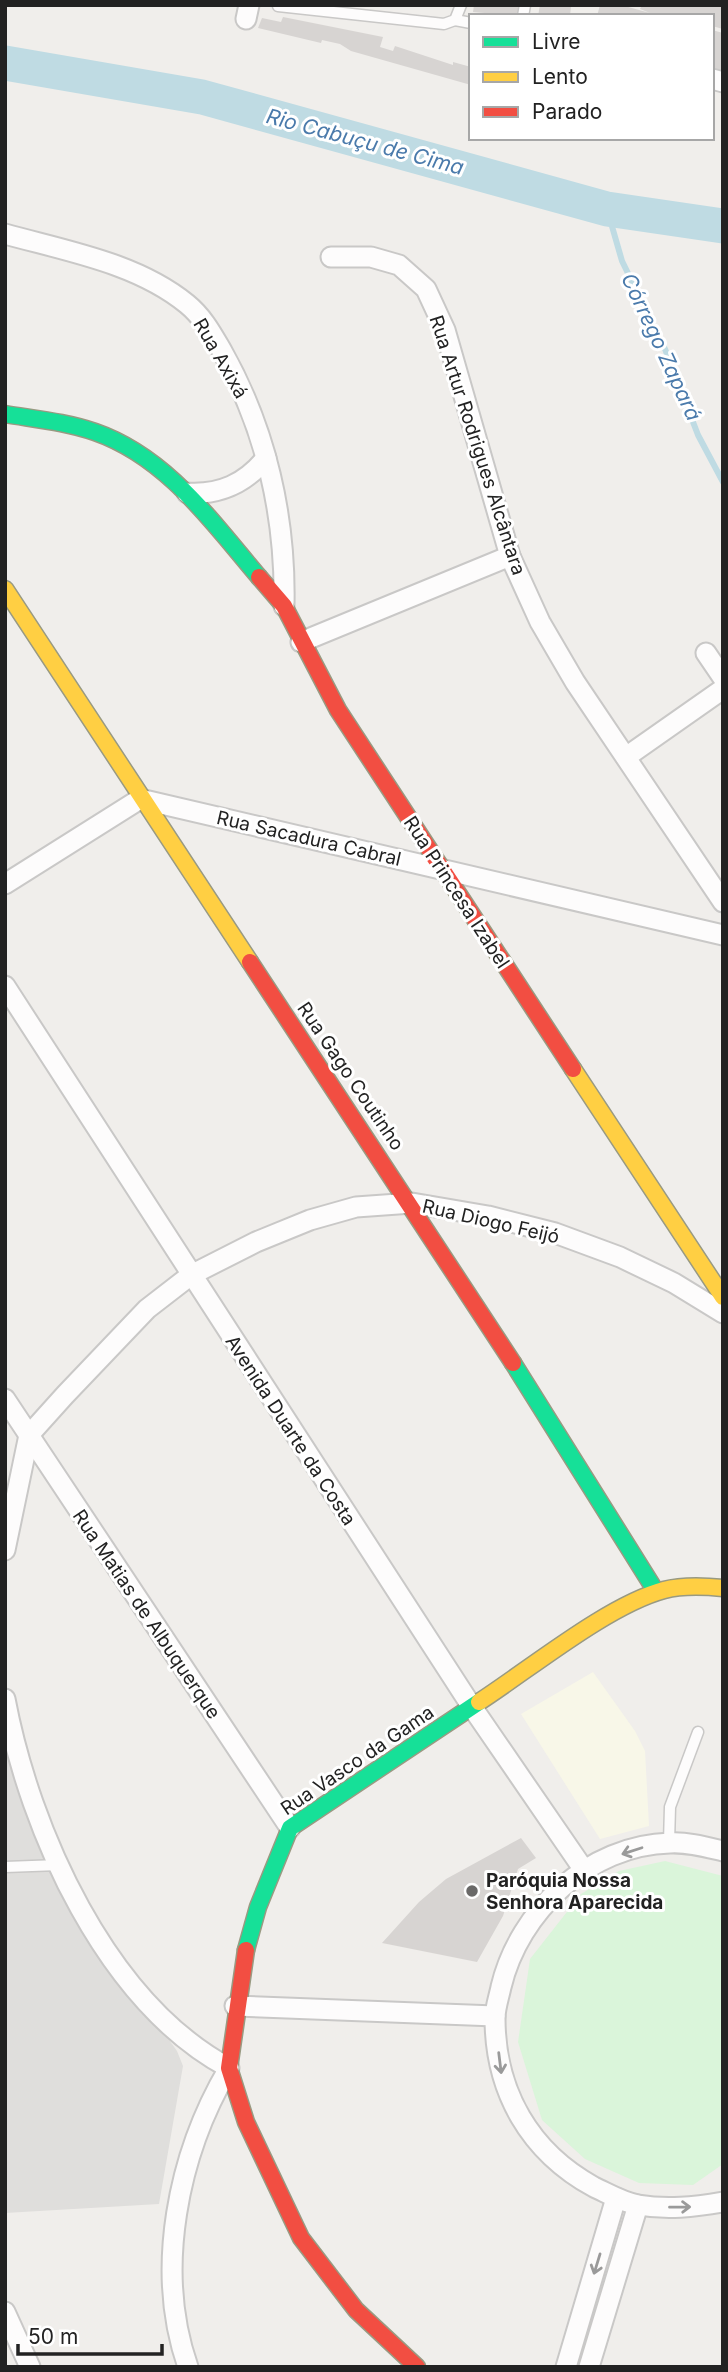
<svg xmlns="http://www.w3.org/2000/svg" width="728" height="2372" viewBox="0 0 728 2372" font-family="Inter,sans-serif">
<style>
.residential{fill:#dfdedc}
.education{fill:#f8f7e8}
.park{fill:#daf5da}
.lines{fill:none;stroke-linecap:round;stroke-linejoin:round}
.stream{stroke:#bfdbe3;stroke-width:6}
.river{stroke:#bfdbe3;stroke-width:35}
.building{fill:#d7d4d2}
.lane-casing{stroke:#c9c8c7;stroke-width:13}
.street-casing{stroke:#c9c8c7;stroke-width:23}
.fast-casing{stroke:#999a82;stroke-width:19}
.slow-casing{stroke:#999a82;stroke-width:19}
.jam-casing{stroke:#999a82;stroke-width:19}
.lane{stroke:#fdfcfc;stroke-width:10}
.street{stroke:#fdfcfc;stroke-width:19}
.fast{stroke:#16e098;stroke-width:16}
.slow{stroke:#ffcf43;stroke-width:16}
.jam{stroke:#f24e42;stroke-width:16}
.oneway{stroke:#9a9a9a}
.poi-dot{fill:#6a6968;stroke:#fff;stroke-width:2.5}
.labels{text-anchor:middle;stroke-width:6;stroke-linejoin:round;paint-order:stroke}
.street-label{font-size:19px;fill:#222;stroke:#fff}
.poi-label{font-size:19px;font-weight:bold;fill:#222;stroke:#fff;text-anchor:start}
.water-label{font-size:21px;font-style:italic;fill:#4a7aab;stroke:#fff}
</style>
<rect width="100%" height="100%" fill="#f0eeeb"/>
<path class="residential" d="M5,1745l46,130 126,176 6,15 -24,138 -154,9z"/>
<path class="education" d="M593,1672l42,59 10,20 4,75 -49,13 -79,-125z"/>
<path class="park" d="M665,1861l58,15v288l-30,21 -54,-2 -54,-24 -43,-39 -24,-78 12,-83 51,-65 38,-23z"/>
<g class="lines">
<path class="stream" d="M607,209l15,52 43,88 33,86 25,47"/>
<path class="river" d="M5,63l197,34 405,112 116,17"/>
</g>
<g class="building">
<path d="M474,5h46l-2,11 -45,-4z"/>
<path d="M540,5l31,1 -1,10h-32z"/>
<path d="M600,5h21l29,8 -10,-4 2,-4h81v24l-11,-3v-10h-115z"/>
<path d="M283,17l100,20 -3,10 13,4 2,-5 58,19v-3l18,5v18l-120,-34 -11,-7 -18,-4 -1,3 -63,-15 4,-10 19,4z"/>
<path d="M712,30l11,3v42l-11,-3z"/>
<path d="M521,1838l15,20 -18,11 -15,47 -26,46 -95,-19 37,-41 27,-23z"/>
</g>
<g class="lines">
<g class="lane-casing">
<g id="lane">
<path d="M278,6l166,18 11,-4 6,-15"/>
<path d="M523,16l2,-11"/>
<path d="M455,20l16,3"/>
<path d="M669,1842l1,-35 28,-75"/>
<path d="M5,1867l54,-2"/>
</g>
</g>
<g class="street-casing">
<g id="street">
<path d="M246,19l3,-14"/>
<path d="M712,79l11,3"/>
<path d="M5,234c61,17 132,29 182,70 16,13 25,30 35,47 44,78 64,166 62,255"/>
<path d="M331,257h40l28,8 27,24 19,41 65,226 30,66 35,60 148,220"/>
<path d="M187,493c33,2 58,-9 79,-35"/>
<path d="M301,642l209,-86"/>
<path d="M706,653l17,25"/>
<path d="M626,757l97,-68"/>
<path d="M5,884l135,-85 583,136"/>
<path d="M5,986l467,721 112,163"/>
<path d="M5,1399l285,429"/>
<path d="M5,1550l24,-115 36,-40 82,-86 44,-34 65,-33 54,-22 46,-13 56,-4 76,13 67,17 65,24 54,26 49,30"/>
<path d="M5,1699c25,132 101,303 224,369 -51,86 -75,202 -41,299"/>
<path d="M723,1851c-17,-4 -35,-9 -53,-8 -81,2 -151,68 -169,144 -2,10 -6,21 -6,31 0,74 35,134 99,169 15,7 28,15 44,18 29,5 56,2 85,-3"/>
<path d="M235,2006l260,10"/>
<path d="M5,2312l25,55"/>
<path d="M566,2367l50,-169"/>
<path d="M589,2367l49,-162"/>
</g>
</g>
<g class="fast-casing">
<g id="fast">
<path d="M5,414c30,5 62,8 90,18 72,25 117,90 164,145"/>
<path d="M513,1363l142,227"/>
<path d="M246,1950l12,-43 32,-79 189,-126"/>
</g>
</g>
<g class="slow-casing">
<g id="slow">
<path d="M5,589l245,373"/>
<path d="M573,1069l150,228"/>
<path d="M479,1702c51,-33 129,-97 185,-112 19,-5 39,-4 59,-2"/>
</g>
</g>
<g class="jam-casing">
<g id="jam">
<path d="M259,577l25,29 54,104 235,359"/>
<path d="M250,962l263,401"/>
<path d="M246,1950l-17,118 17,54 55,116 55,72 61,57"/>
</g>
</g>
<use href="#lane" class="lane"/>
<use href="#street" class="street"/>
<use href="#fast" class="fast"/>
<use href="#slow" class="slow"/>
<use href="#jam" class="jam"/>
</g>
<defs><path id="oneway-shaft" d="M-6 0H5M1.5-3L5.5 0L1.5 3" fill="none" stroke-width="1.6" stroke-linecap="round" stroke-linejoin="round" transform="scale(1.75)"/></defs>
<g class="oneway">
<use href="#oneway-shaft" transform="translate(632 1851) rotate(162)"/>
<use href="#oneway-shaft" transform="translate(500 2063) rotate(83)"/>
<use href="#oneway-shaft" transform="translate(680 2207) rotate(-1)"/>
<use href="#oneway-shaft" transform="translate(597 2264) rotate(107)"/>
</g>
<circle class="poi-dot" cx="472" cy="1891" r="7"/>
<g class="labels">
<g class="street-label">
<text transform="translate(221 358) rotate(60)" y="7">Rua Axixá</text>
<text transform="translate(478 445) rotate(72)" y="7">Rua Artur Rodrigues Alcântara</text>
<text transform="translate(309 838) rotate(13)" y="7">Rua Sacadura Cabral</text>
<text transform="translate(457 892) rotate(57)" y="7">Rua Princesa Izabel</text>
<text transform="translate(351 1076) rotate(56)" y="7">Rua Gago Coutinho</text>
<text transform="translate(491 1221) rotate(13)" y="7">Rua Diogo Feijó</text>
<text transform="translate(291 1430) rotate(57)" y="7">Avenida Duarte da Costa</text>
<text transform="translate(147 1614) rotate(56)" y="7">Rua Matias de Albuquerque</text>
<text transform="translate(357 1760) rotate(-34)" y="7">Rua Vasco da Gama</text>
</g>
<g class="poi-label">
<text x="486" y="1887">Paróquia Nossa<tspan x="486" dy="22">Senhora Aparecida</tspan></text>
</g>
<g class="water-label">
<text transform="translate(365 142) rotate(15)" y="7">Rio Cabuçu de Cima</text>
<text transform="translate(661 347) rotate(65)" y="7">Córrego Zapará</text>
</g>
</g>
<rect width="728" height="2372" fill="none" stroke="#222222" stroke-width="14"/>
<rect x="469" y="14" width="245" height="126" fill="#ffffff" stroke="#a7a7a7" stroke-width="2"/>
<rect x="483" y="37" width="35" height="10" fill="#16e098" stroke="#a7a7a7" stroke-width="2"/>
<text x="532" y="49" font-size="21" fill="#222222">Livre</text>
<rect x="483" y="72" width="35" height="10" fill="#ffcf43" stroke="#a7a7a7" stroke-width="2"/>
<text x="532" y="84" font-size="21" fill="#222222">Lento</text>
<rect x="483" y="107" width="35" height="10" fill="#f24e42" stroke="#a7a7a7" stroke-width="2"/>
<text x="532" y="119" font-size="21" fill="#222222">Parado</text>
<path d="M18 2344v10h144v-10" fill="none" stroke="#222222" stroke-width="3.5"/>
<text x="28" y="2344" font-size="21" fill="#222222" stroke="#ffffff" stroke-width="5" paint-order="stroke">50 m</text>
</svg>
